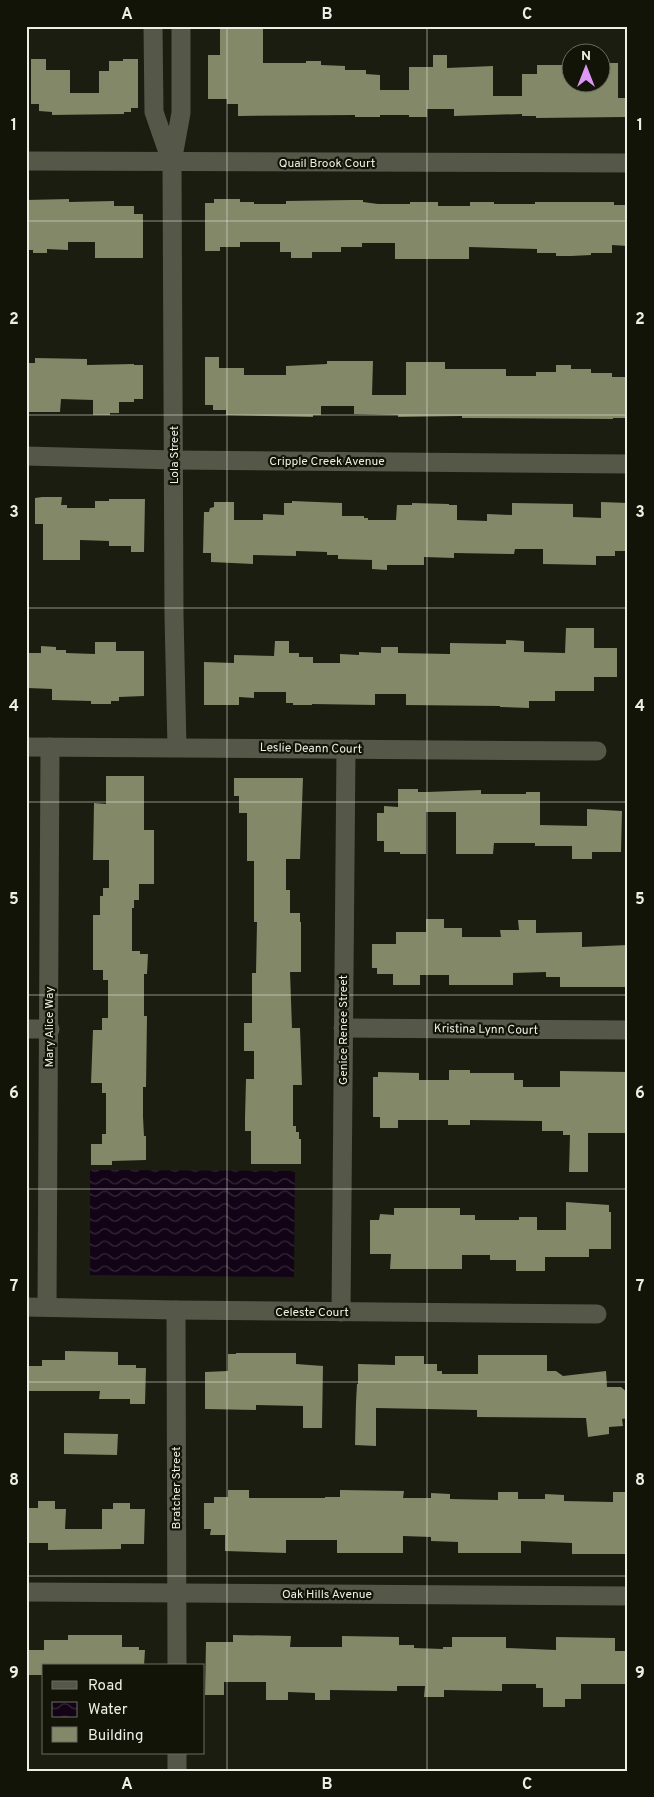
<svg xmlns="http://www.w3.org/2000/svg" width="654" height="1797" viewBox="0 0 654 1797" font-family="Overpass,sans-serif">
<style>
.water{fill:url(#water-waves)}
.building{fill:#838868}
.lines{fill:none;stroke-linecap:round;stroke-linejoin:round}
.minor{stroke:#555849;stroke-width:19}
.grid{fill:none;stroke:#edefe6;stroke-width:1;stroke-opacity:0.55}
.labels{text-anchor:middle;stroke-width:4.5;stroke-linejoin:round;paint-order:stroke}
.street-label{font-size:12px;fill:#edefe6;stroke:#121407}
.neatline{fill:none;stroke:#edefe6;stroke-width:2}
.grid-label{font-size:16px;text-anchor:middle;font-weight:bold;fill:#edefe6}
</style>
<defs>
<pattern id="water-waves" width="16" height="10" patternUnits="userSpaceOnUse" patternTransform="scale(1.25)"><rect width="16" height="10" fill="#120416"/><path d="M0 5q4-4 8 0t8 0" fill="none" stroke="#352938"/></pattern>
</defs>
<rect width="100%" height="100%" fill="#1b1d10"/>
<path class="water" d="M90,1170l205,1 -1,106 -204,-2z"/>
<g class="building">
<path d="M220,26h43v37h43v-2h15v4l24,1v4h21v4l14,1v15h29v-23h24v-12h14v13l46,-2v30h29v-22h15v-9h35v17h30v-7h2v-12h14v35h7v19l-89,1v-2h-14v-2l-68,2v-7h-27v8h-18v-2h-29v2h-25v-2l-117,1v-12h-11v-5h-19v-44h12z"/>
<path d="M31,59h15v11h24v23h29v-22h10v-10h14v-2h15v49h-7v4h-7v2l-72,1v-3l-13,-1v-7h-8z"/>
<path d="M69,199v3l45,-1v5h20v8h9v44h-48v-16h-27v8l-21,-1v4h-14v-3h-7v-50z"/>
<path d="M214,199h26v3h14v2h32v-3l66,-1h11v2l15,2h32v-2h28v4h32v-4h24v2h41v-2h79v3h14v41l-16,-1v8h-21v2l-20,1h-15v-3h-19v-4l-68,-2v12h-74v-16h-33v4h-21v5h-29v6h-21v-6h-11v-10h-40v5h-20v4h-15v-48h9z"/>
<path d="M205,357h14v11h25v7h42v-9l41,-2v-3h46l-1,34h34v-33h39v7h61v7h30v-4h20v-7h15v4h20v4h21v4h15v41h-14v1l-151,-1v-2l-64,1v-2l-44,-1v-8h-33v9h-8v2l-87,-2v-5h-13v-5h-8z"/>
<path d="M35,358l52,1v6l47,-1v1h9v34h-9v3h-15v11h-9v2h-17v-15l-32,-1 -1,13h-34v-49h9z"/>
<path d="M42,497h20l-1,8h6v3h28v-7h14v-2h36l-1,53h-13v-6h-22v-5l-29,-1v20h-37v-36h-8v-26z"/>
<path d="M292,501l50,2v13h22v2h4v2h28l1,-15h15v-2l37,1v1h8v15l30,1v-7l25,1v-12l61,1v13l28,1v-16l27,1v48h-13v5h-19v9l-53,-1v-15h-28l-1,5 -60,-1v5l-30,-1v8h-37v5l-15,-1v-9l-34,-1v-4h-11v-3l-31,-1v5l-43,-1v9l-42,-2v-9h-8l1,-41h5l1,-4 4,-1v-5h20v18h29v-6l21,1v-12h8z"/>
<path d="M566,628h28v20h23v29h-23v14h-39v10h-26v7l-29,-1v-1l-94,-1v-11h-31v11l-63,-1v1h-19v-2h-7v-11h-32v6l-15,-1v8h-35v-43l30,1v-8l40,1 1,-15h14v12h10v4h14v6h27v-9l19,1v-3l22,1v-6h17v6l52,1v-11l56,1v-4l18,1v11l41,1z"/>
<path d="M95,642h21v9h28v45l-25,1v4h-8v3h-20v-3l-39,-1v-11l-24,-1v-35h13v-7l15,1v3h10v3l29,1z"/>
<path d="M106,776h38v54h10v54h-15v16h-5v8h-2v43h8v3h8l-1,20h-3v42h3l-1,71h-3v30l1,19h2v24l-34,1v4h-21v-21h11v-10h4v-41h-4v-10h-11l2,-53h9v-12h6v-38h-5v-10h-10v-55h7v-19h3v-8h6v-28h-16l1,-57 12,1z"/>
<path d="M234,778h69l-3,81h-14v31h4v23h10v9h1v50h-11l2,56h8l2,57h-9v41h3v6h3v7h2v25h-50v-33h-6v-13l1,-39h8v-28h-10v-28h8v-50h4l1,-51h-3v-61h-7v-48h-8v-17h-5z"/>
<path d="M398,789h20v3h9l54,-2v4h45v-2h14v33l47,1v-17l35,2 -1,41h-29v7h-20v-13h-37v-3h-41l-1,11h-37v-42h-30v42h-26v-2h-16v-11h-7v-28h7v-7l14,1z"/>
<path d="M426,919h18v9h18v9h39l-1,-7h19l-1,-10h18v13l46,-1v15l46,-2 -1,42h-67v-10h-14v-5l-33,1v12h-64v-10h-29v10h-27v-11h-16v-6h-5v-24h24v-12h30z"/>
<path d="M449,1070h21v3h44v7h9v7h37v-16l68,1 -1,61h-39v39h-19l1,-37h-7v-4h-21v-10l-72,-1v5h-22v-5h-50v8h-18v-11h-7v-40h5v-5l41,1v7h30z"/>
<path d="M566,1202l43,3v7h2v37h-22v8h-44v14h-29v-11h-26v-5h-28v14h-72l1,-15h-21v-34h9l1,-6 14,1v-7h66v7h15v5h44v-3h18v13h29z"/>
<path d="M65,1351l53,1v13h18v3h10l-1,36h-15v-5h-31l1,-8h-74v-25h16v-6h23z"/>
<path d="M236,1353h60v11l27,2 -1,62h-19v-22l-47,-1v5l-51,-1v-37l23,-1v-17h8z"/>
<path d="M478,1355h69v16h9l7,5 43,-5 1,16h14l7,6v25l-6,1 1,7 -14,1v7l-21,3 -2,-19 -109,-1v-7l-101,-2v38l-21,-1 1,-43 1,-18h1v-20l37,1v-9h29v8h13v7h5v3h36z"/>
<path d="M64,1433l54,1 -1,21 -53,-1z"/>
<path d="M228,1490h21v8h76v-1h15v-7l64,1 -1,7h28v-5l19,1v5l48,1v-8h20v7h27v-5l19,1v6l49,1v-10h15v62h-56v-11l-51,-2v12h-63v-11l-27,-1v-4l-28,-1v17h-66v-13h-51v13l-61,-2v-16h-15l1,-6h-7v-26h10v-6h14z"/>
<path d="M38,1501h17v8h11l-1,20h37v-20h11v-6h17v6h15l-1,35h-23v5l-73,1v-7h-22v-35h12z"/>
<path d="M68,1635h54v12h17v3h6l-1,16h-100v9h-18v-25h18v-10h24z"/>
<path d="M233,1635l58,1 -1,11h52v-11l57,1v8h15v3l29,1v-2h9v-10h54v11l50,2v-13l59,1v13h13v33h-47v15h-16v8h-22v-19h-7v-4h-34v7l-58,-1v7h-20l1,-11h-28v5l-67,-1v10h-15v-7l-27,-1v8h-22v-18h-42v13h-19l1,-53h27z"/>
</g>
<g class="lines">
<g class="minor">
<path d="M153,26l1,86 17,49"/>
<path d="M26,161l602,2"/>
<path d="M26,456l148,4 454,4"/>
<path d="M26,747l571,4"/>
<path d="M177,747l-3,-132 -2,-453 9,-49v-87"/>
<path d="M343,1028l285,2"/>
<path d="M26,1029h24"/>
<path d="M47,1306l3,-559"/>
<path d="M26,1307l150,3 421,4"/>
<path d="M176,1310l1,356"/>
<path d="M341,1312l5,-563"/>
<path d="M26,1592l602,4"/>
<path d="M177,1753v18"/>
</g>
</g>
<path class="grid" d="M227,26v1745M427,26v1745M26,221h602M26,415h602M26,608h602M26,802h602M26,995h602M26,1189h602M26,1382h602M26,1576h602"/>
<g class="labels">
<g class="street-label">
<text x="327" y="167">Quail Brook Court</text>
<text transform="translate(174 455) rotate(-90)" y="4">Lola Street</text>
<text x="327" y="465">Cripple Creek Avenue</text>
<text transform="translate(311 748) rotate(1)" y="4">Leslie Deann Court</text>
<text transform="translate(49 1027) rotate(-90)" y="4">Mary Alice Way</text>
<text transform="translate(486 1029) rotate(1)" y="4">Kristina Lynn Court</text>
<text transform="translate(343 1030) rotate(-90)" y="4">Genice Renee Street</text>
<text x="312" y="1316">Celeste Court</text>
<text transform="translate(176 1488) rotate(-90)" y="4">Bratcher Street</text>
<text x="327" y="1598">Oak Hills Avenue</text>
</g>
</g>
<rect width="654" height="1797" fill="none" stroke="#121407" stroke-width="55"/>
<rect x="42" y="1664" width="162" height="90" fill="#121407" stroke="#6a6c60"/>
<rect x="52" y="1681" width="25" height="8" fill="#555849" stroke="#6a6c60"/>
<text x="88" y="1690" font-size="15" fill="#edefe6">Road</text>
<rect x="52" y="1702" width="25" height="15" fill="url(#water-waves)" stroke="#6a6c60"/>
<text x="88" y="1714" font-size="15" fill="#edefe6">Water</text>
<rect x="52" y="1727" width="25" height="15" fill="#838868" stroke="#6a6c60"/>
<text x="88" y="1740" font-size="15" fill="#edefe6">Building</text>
<g transform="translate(586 68)"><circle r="24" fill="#121407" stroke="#6a6c60"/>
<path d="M0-4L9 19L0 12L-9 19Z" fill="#dd98f3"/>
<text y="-8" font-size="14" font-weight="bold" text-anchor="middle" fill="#edefe6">N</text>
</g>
<rect x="28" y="28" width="598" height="1742" class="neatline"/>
<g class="grid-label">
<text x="127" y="19">A</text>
<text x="327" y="19">B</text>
<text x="527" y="19">C</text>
<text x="14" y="130">1</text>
<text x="640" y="130">1</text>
<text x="14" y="324">2</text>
<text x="640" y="324">2</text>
<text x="14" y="517">3</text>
<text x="640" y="517">3</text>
<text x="14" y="711">4</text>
<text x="640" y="711">4</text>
<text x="14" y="904">5</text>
<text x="640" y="904">5</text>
<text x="14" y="1098">6</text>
<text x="640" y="1098">6</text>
<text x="14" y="1291">7</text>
<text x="640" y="1291">7</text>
<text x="14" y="1485">8</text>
<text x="640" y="1485">8</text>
<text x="14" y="1678">9</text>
<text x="640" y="1678">9</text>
<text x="127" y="1789">A</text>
<text x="327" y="1789">B</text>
<text x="527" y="1789">C</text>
</g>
</svg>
